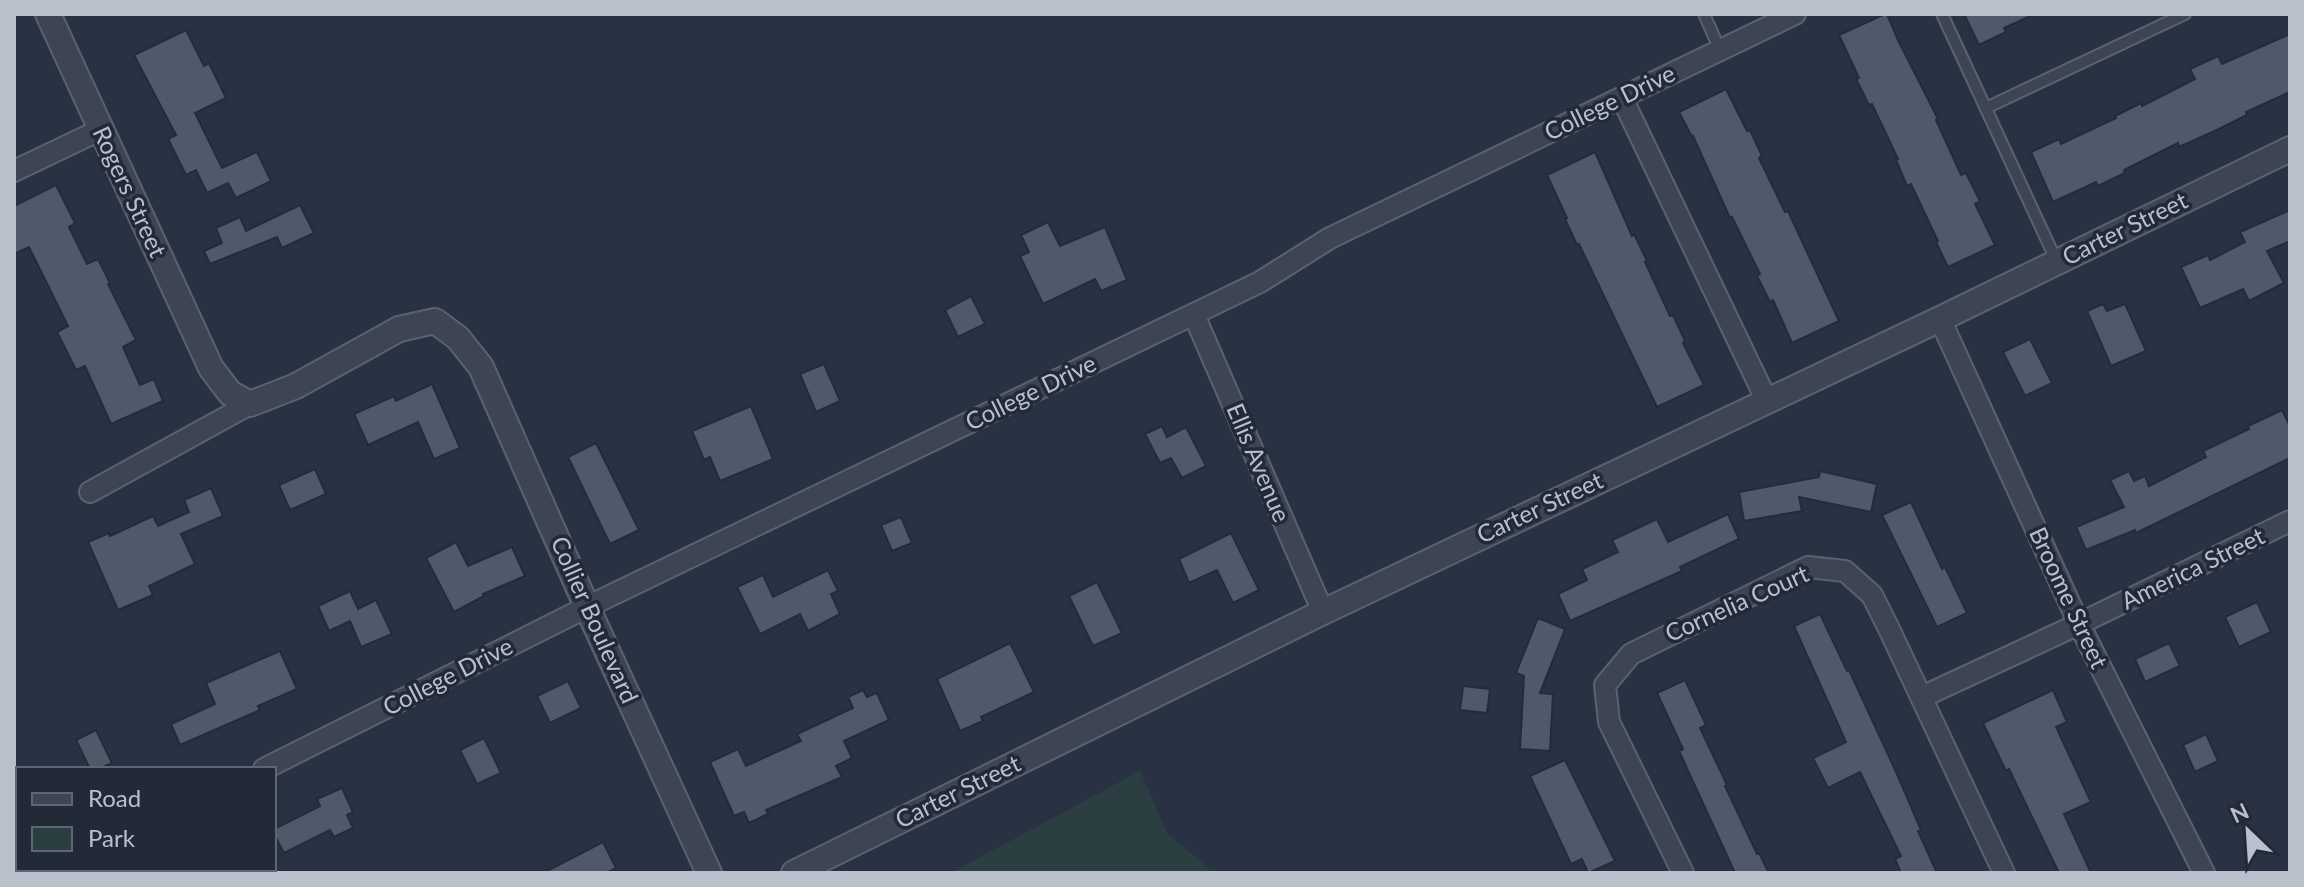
<svg xmlns="http://www.w3.org/2000/svg" width="2304" height="887" viewBox="0 0 2304 887" font-family="Lato,sans-serif">
<style>
.green{fill:#2b3f43}
.building{fill:#4f596a;stroke:#242b39;stroke-width:2}
.lines{fill:none;stroke-linecap:round;stroke-linejoin:round}
.service-casing{stroke:#5b626f;stroke-width:14}
.minor-casing{stroke:#5b626f;stroke-width:24}
.tertiary-casing{stroke:#5b626f;stroke-width:28}
.service{stroke:#3d4552;stroke-width:10}
.minor{stroke:#3d4552;stroke-width:20}
.tertiary{stroke:#3d4552;stroke-width:24}
.labels{text-anchor:middle;stroke-width:7;stroke-linejoin:round;paint-order:stroke}
.street-label{font-size:24px;fill:#bac0cb;stroke:#222937}
</style>
<rect width="100%" height="100%" fill="#293242"/>
<path class="green" d="M1140,771l27,62 39,33 6,7h-261z"/>
<g class="building">
<path d="M1885,14h2l11,26 40,79 -2,1 25,55 5,-2 14,28 -5,3 20,41 -47,22 -12,-25 2,-1 -27,-57 -4,2 -11,-26 2,-1 -26,-55 -3,1 -13,-26 3,-1 -20,-43z"/>
<path d="M1964,14h71l-31,14 2,4 -27,13z"/>
<path d="M186,30l18,36 5,-3 17,35 -31,15 27,55 35,-16 14,29 -35,17 -8,-15 -21,10 -11,-23 -10,5 -18,-36 8,-4 -42,-80z"/>
<path d="M2290,34v58l-44,20 1,3 -28,14 -40,18 -1,-4 -54,27 1,3 -27,13 -2,-4 -43,20 -22,-50 28,-13 2,5 55,-26 -1,-2 26,-13 1,3 53,-27 -5,-10 28,-13 4,8z"/>
<path d="M1726,89l21,42 3,-1 12,26 -3,2 26,54 3,-1 51,110 -47,22 -19,-43 -3,2 -13,-26 3,-2 -28,-57 -2,1 -37,-82 -1,1 -13,-25z"/>
<path d="M1595,152l37,84 2,-2 13,27 -2,1 25,54 3,-1 12,26 -2,2 21,42 -47,22 -78,-163 -2,1 -12,-26 2,-1 -20,-43z"/>
<path d="M56,185l19,38 -6,4 18,37 11,-5 12,24 -2,1 28,56 -13,7 17,38 14,-6 9,22 -52,23 -26,-58 -9,4 -19,-38 11,-6 -39,-79 -15,7v-48z"/>
<path d="M300,205l14,28 -32,15 -5,-11 -67,27 -6,-13 18,-8 -6,-15 24,-11 6,14z"/>
<path d="M2290,210v31l-23,10 17,32 -35,18 -6,-12 -43,19 -19,-41 27,-12 2,5 35,-18 -5,-10z"/>
<path d="M1048,222l12,24 45,-19 22,53 -26,11 -6,-12 -52,25 -23,-48 9,-4 -8,-17z"/>
<path d="M971,296l14,28 -27,13 -13,-27z"/>
<path d="M2103,304l4,7 18,-7 21,47 -35,15 -24,-55z"/>
<path d="M2030,339l22,44 -27,13 -22,-44z"/>
<path d="M824,364l16,37 -24,11 -16,-38z"/>
<path d="M432,384l28,64 -26,11 -16,-37 -50,23 -14,-31 40,-18 2,5z"/>
<path d="M751,406l22,53 -53,22 -10,-24 -6,3 -12,-29z"/>
<path d="M2282,410l8,16v32l-154,75 -1,-3 -49,20 -10,-23 48,-20 -14,-27 19,-9 5,10 11,-5 4,10 57,-29 -3,-6 46,-22 -1,-3z"/>
<path d="M1162,426l5,11 19,-10 20,39 -24,12 -11,-20 -11,5 -15,-29z"/>
<path d="M596,443l43,87 -29,14 -42,-87z"/>
<path d="M315,469l11,25 -36,16 -11,-25z"/>
<path d="M1820,471l57,13 -6,28 -72,-15 3,14 -58,10 -5,-29 80,-15z"/>
<path d="M211,488l12,28 -42,18 14,30 -46,22 4,9 -35,15 -30,-68 21,-9 1,3 43,-20 5,10 31,-14 -5,-12z"/>
<path d="M1911,502l31,67 3,-2 22,46 -30,14 -55,-112z"/>
<path d="M1728,514l11,25 -59,28 2,4 -112,50 -12,-27 29,-14 -5,-11 36,-17 -6,-12 45,-21 11,23z"/>
<path d="M901,517l11,26 -20,8 -11,-26z"/>
<path d="M1231,533l28,57 -26,13 -16,-33 -28,13 -10,-24z"/>
<path d="M456,542l12,24 44,-19 13,29 -42,18 1,2 -30,16 -28,-54z"/>
<path d="M828,570l10,21 -7,3 9,20 -32,17 -8,-17 -40,20 -23,-47 26,-12 10,22z"/>
<path d="M1097,582l25,51 -29,13 -24,-50z"/>
<path d="M350,591l8,18 18,-9 16,34 -31,13 -11,-26 -21,10 -11,-25z"/>
<path d="M2257,602l14,30 -32,15 -14,-30z"/>
<path d="M1820,614l27,57 2,-1 48,104 24,56 -3,1 19,42h-36l-6,-14 6,-3 -41,-84 -32,16 -15,-30 33,-16 -52,-116z"/>
<path d="M1538,618l27,11 -25,64 13,1 -3,57 -30,-2 4,-73 -8,-3z"/>
<path d="M1010,643l24,49 -53,25 2,4 -23,10 -23,-52z"/>
<path d="M2169,643l11,23 -35,16 -10,-23z"/>
<path d="M280,651l17,38 -39,17 2,4 -80,35 -9,-21 44,-20 -9,-21z"/>
<path d="M1685,680l21,45 -6,3 27,57 -2,1 32,68 2,-1 10,20h-34l-56,-122 4,-2 -26,-56z"/>
<path d="M568,681l13,27 -31,15 -13,-27z"/>
<path d="M1463,686l27,3 -3,24 -27,-3z"/>
<path d="M863,690l4,7 10,-4 12,27 -45,21 8,17 -16,8 6,11 -76,33 2,4 -19,9 -5,-11 -10,4 -24,-54 28,-13 8,17 55,-25 -4,-7 56,-26 -5,-11z"/>
<path d="M2053,690l14,32 -11,5 35,75 -27,12 27,59h-32l-50,-104 -3,2 -23,-48z"/>
<path d="M96,730l16,33 -14,6h-8l-14,-29z"/>
<path d="M2206,734l12,27 -23,11 -12,-27z"/>
<path d="M484,738l17,35 -24,11 -17,-34z"/>
<path d="M1565,760l50,101 -27,12 -6,-14 -11,5 -41,-88z"/>
<path d="M342,788l11,24 -6,3 6,13 -19,9 -4,-7 -46,23 -10,-19v-5l46,-23 -3,-7z"/>
<path d="M603,842l13,26 -10,5h-63z"/>
</g>
<g class="lines">
<g class="service-casing">
<g id="service">
<path d="M1704,14l16,36"/>
<path d="M1942,14l115,248"/>
<path d="M1986,108l199,-94"/>
</g>
</g>
<g class="minor-casing">
<g id="minor">
<path d="M1622,98l145,303"/>
<path d="M14,171l86,-41"/>
<path d="M1194,315l129,297"/>
<path d="M1940,319l139,305 125,249"/>
<path d="M90,492l160,-88"/>
<path d="M1922,697l157,-73 211,-103"/>
<path d="M264,769l323,-162 673,-325 70,-44 465,-224"/>
<path d="M57,873l8,-4"/>
<path d="M1683,873l-74,-151 -4,-37 26,-31 177,-87 37,4 27,24 18,36 114,242"/>
</g>
</g>
<g class="tertiary-casing">
<g id="tertiary">
<path d="M48,14l163,354 19,25 20,11 46,-18 103,-57 36,-8 23,17 23,29 106,240 122,266"/>
<path d="M794,873l529,-261 617,-293 350,-170"/>
</g>
</g>
<use href="#service" class="service"/>
<use href="#minor" class="minor"/>
<use href="#tertiary" class="tertiary"/>
</g>
<g class="labels">
<g class="street-label">
<text transform="translate(1610 103) rotate(-26)" y="8">College Drive</text>
<text transform="translate(129 192) rotate(65)" y="8">Rogers Street</text>
<text transform="translate(2125 229) rotate(-26)" y="8">Carter Street</text>
<text transform="translate(1031 393) rotate(-26)" y="8">College Drive</text>
<text transform="translate(1258 463) rotate(67)" y="8">Ellis Avenue</text>
<text transform="translate(1540 508) rotate(-25)" y="8">Carter Street</text>
<text transform="translate(2193 569) rotate(-26)" y="8">America Street</text>
<text transform="translate(2068 598) rotate(65)" y="8">Broome Street</text>
<text transform="translate(1737 604) rotate(-24)" y="8">Cornelia Court</text>
<text transform="translate(594 620) rotate(66)" y="8">Collier Boulevard</text>
<text transform="translate(448 677) rotate(-27)" y="8">College Drive</text>
<text transform="translate(958 792) rotate(-26)" y="8">Carter Street</text>
</g>
</g>
<rect width="2304" height="887" fill="none" stroke="#bac0cb" stroke-width="32"/>
<rect x="16" y="767" width="260" height="104" fill="#222937" stroke="#5f6572" stroke-width="2"/>
<rect x="32" y="793" width="40" height="12" fill="#3d4552" stroke="#5f6572" stroke-width="2"/>
<text x="88" y="807" font-size="24" fill="#bac0cb">Road</text>
<rect x="32" y="827" width="40" height="24" fill="#2b3f43" stroke="#5f6572" stroke-width="2"/>
<text x="88" y="847" font-size="24" fill="#bac0cb">Park</text>
<g transform="translate(2248 831) rotate(335)" stroke="#222937" stroke-width="6" paint-order="stroke">
<path d="M0-6L14 30L0 20L-14 30Z" fill="#bac0cb"/>
<text y="-12" font-size="22" font-weight="bold" text-anchor="middle" fill="#bac0cb">N</text>
</g>
</svg>
